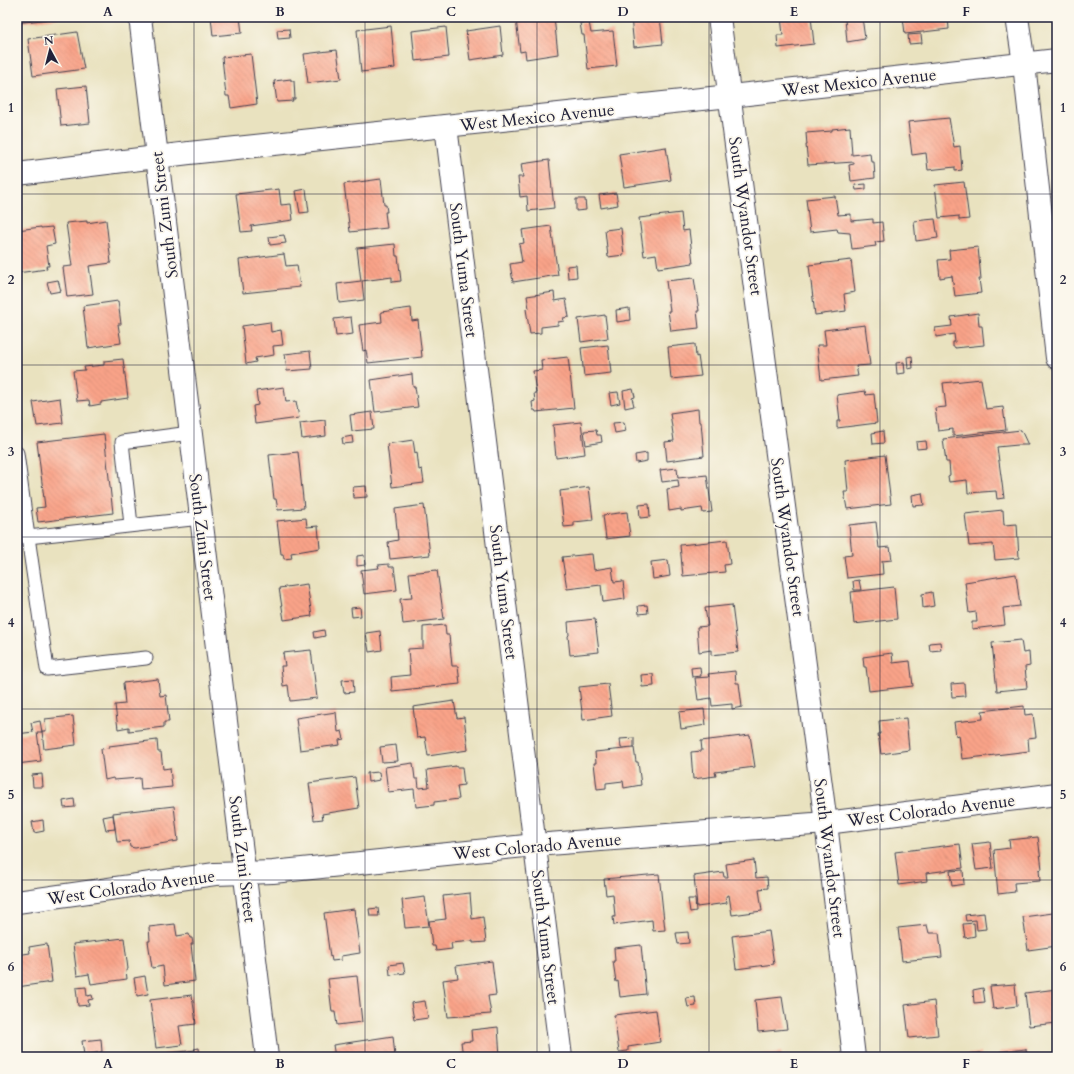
<svg xmlns="http://www.w3.org/2000/svg" width="1074" height="1074" viewBox="0 0 1074 1074" font-family="Cardo,serif">
<style>
.building{fill:url(#building-back-hatch)}
.lines{fill:none;stroke-linecap:round;stroke-linejoin:round}
.service-casing{stroke:#403f4f;stroke-width:15}
.minor-casing{stroke:#403f4f;stroke-width:24}
.service{stroke:#fff;stroke-width:13}
.minor{stroke:#fff;stroke-width:22}
.grid{fill:none;stroke:#22223b;stroke-width:1;stroke-opacity:0.55}
.labels{text-anchor:middle;stroke-width:3.5;stroke-linejoin:round;paint-order:stroke}
.street-label{font-size:17px;fill:#22223b;stroke:#fbf7ec}
.neatline{fill:none;stroke:#22223b;stroke-width:1.5}
.grid-label{font-size:13px;text-anchor:middle;font-weight:bold;fill:#22223b}
</style>
<defs>
<pattern id="building-back-hatch" width="6" height="6" patternUnits="userSpaceOnUse"><rect width="6" height="6" fill="#f9a388"/><path d="M-1 5l2 2M0 0l6 6M5-1l2 2" fill="none" stroke="#d58c76"/></pattern>
</defs>
<rect width="100%" height="100%" fill="#fbf7ec"/>
<filter id="ink" filterUnits="userSpaceOnUse"><feTurbulence type="fractalNoise" baseFrequency=".025" numOctaves="2"/><feDisplacementMap in="SourceGraphic" scale="8" xChannelSelector="R" yChannelSelector="G"/><feConvolveMatrix kernelMatrix="1 2 1 2 8 2 1 2 1" color-interpolation-filters="sRGB"/></filter>
<filter id="wash" filterUnits="userSpaceOnUse"><feTurbulence type="fractalNoise" baseFrequency=".012" numOctaves="4" result="noise"/><feDisplacementMap in="SourceGraphic" scale="16" xChannelSelector="R" yChannelSelector="G"/><feGaussianBlur stdDeviation="0.9" result="paint"/><feColorMatrix in="noise" values="0 0 0 0 0 0 0 0 0 0 0 0 0 0 0 0 0 1.4 0 .05"/><feComposite in="paint" operator="in"/></filter>
<g filter="url(#wash)">
<rect width="100%" height="100%" fill="#e9e2bf"/>
<g id="blocks">
<g class="building">
<path d="M17,17h41v1l-41,5z"/>
<path d="M211,17h29l2,16 -29,3z"/>
<path d="M528,17h26l4,37 -32,5 -1,-8 -5,1 -4,-33z"/>
<path d="M631,17h29l3,27 -29,3z"/>
<path d="M781,17h30l3,27 -36,4 -1,-13h6z"/>
<path d="M862,17l3,22 -18,3 -2,-23z"/>
<path d="M903,17h45l1,12 -44,5z"/>
<path d="M589,22l2,11 22,-2 4,35 -29,3 -4,-34h-2l-2,-12z"/>
<path d="M391,26l4,42 -34,4 -4,-42z"/>
<path d="M500,26l3,29 -33,5 -4,-29z"/>
<path d="M446,27l3,30 -34,4 -3,-30z"/>
<path d="M289,29l1,9 -12,1 -1,-9z"/>
<path d="M77,32l7,37 -51,7 -5,-37z"/>
<path d="M921,34l1,9 -13,1 -1,-9z"/>
<path d="M337,50l4,29 -33,4 -4,-29z"/>
<path d="M251,54l6,50 -26,4 -2,-12h-3l-4,-39z"/>
<path d="M291,79v2h3l1,18h-3l1,2 -16,1 -3,-21z"/>
<path d="M86,86l4,37 -29,3 -4,-37z"/>
<path d="M949,118l5,29 6,-1 2,24 -7,1v-4l-27,3 -2,-17 -14,2 -4,-33z"/>
<path d="M850,127l2,28 18,-2 1,9h3l1,16 -24,3 -2,-16 5,-1v-2l-46,3 -2,-20h1l-1,-12 26,-2v-2z"/>
<path d="M666,147l5,33 -47,7 -5,-33z"/>
<path d="M549,160l5,48 -26,3 -1,-15 -7,1 -2,-20h5l-2,-13z"/>
<path d="M381,179l3,26h2l1,7h-2l2,16 -37,4 -6,-48z"/>
<path d="M964,182l5,37 -10,1v-4l-20,2 -4,-33z"/>
<path d="M866,184v5l-10,1 -1,-5z"/>
<path d="M279,189l2,16 10,-1 2,16 -42,6 1,5 -11,1 -5,-38z"/>
<path d="M306,189l3,23 -9,1 -4,-22z"/>
<path d="M616,193l2,12 -17,3 -2,-13z"/>
<path d="M835,196l3,19 13,-1v7l22,-2v4l9,-1 2,19 -9,1 1,4 -24,3 -2,-16 -12,-1 -1,-3 -27,3 -4,-33z"/>
<path d="M576,199h9l1,11 -10,1z"/>
<path d="M681,213l2,18 6,-1 4,33 -35,5 -2,-14 -12,2 -5,-38z"/>
<path d="M935,219l3,19 -22,3 -2,-20z"/>
<path d="M106,220l5,43 -22,3 4,28 -26,3 -4,-30 9,-1 -6,-43 21,-2v2z"/>
<path d="M551,226l7,49 -45,7 -3,-18 12,-2 -3,-18 5,-1 -2,-13z"/>
<path d="M41,227v1l11,-1 3,17 -9,2 3,20h-3l1,3 -30,4v-43z"/>
<path d="M621,228l3,27 -16,2 -3,-27z"/>
<path d="M284,235l2,8 -16,2 -1,-8z"/>
<path d="M395,244l1,12h2l3,25 -9,1v-5l-30,4 2,19 -25,3 -2,-19 24,-3 -4,-33z"/>
<path d="M978,247l3,32h-2l2,14 -26,3 -3,-20 -12,2 -2,-18 12,-1 -1,-9z"/>
<path d="M284,254l2,12 11,-1 3,22 -57,6 -4,-33z"/>
<path d="M851,260l4,32 -11,2 2,17 -31,4 -6,-50z"/>
<path d="M576,265l1,12 -9,1 -1,-12z"/>
<path d="M694,278l5,33h-2l2,17 -28,3 -3,-20h2l-4,-30z"/>
<path d="M58,280l3,11 -11,2 -3,-11z"/>
<path d="M554,292l1,9 11,-2 3,18 -6,1 1,3 -6,1v3l-17,2v6l-11,1 -4,-25 3,-1 -2,-12z"/>
<path d="M118,301l3,23h-3l3,19 -33,5 -5,-42z"/>
<path d="M411,308l1,13 6,-1 4,37 -54,6 -2,-13 -3,1 -4,-26 23,-3 -1,-10z"/>
<path d="M629,308l1,12 -13,2 -1,-12z"/>
<path d="M978,313l1,13h3l2,19 -29,3v-1h-2v-5h2l-1,-8 -18,3 -1,-9 17,-2 -1,-9z"/>
<path d="M605,315l3,23 -27,4 -3,-23z"/>
<path d="M351,317l2,17 -17,2 -2,-17z"/>
<path d="M270,322l1,10 10,-2 2,15 -10,1 1,9 -19,3 1,4 -10,2 -4,-38z"/>
<path d="M865,325l5,40 -14,1 2,10 -37,4 -4,-35h9l-2,-15z"/>
<path d="M695,344l1,13 2,-1 3,20 -30,3 -3,-32z"/>
<path d="M608,345l3,28 -27,3 -3,-28z"/>
<path d="M310,351l2,18 -25,2 -2,-17z"/>
<path d="M912,356l1,12 -5,1 -1,-12z"/>
<path d="M568,357l6,51 -38,4 -1,-2h-2l-1,-8 3,-1 -1,-8h2l-3,-22 9,-1 -1,-10z"/>
<path d="M123,359l5,39 -27,4v2l-11,2 -1,-6 -12,1 -4,-30 12,-1 -1,-3 20,-2v-4z"/>
<path d="M904,362l1,11 -8,1 -1,-11z"/>
<path d="M412,374l1,13h2l3,20 -43,5 -4,-32z"/>
<path d="M981,379l5,30 17,-2 3,23 -53,6v-7l-15,2 -3,-23 11,-1 -3,-24z"/>
<path d="M284,387l2,15 10,-1 3,17 -44,6 -2,-18 5,-1 -2,-14z"/>
<path d="M633,389l2,8 -3,1 2,8 -9,2 -2,-17z"/>
<path d="M865,391l1,4 8,-1 3,29 -40,5v-7h3l-3,-26z"/>
<path d="M618,392l2,11 -9,2 -2,-12z"/>
<path d="M60,398l3,25 -26,3 -4,-24z"/>
<path d="M698,409l1,13h2l3,34 -37,5 -2,-19 9,-1 -4,-28z"/>
<path d="M372,412l2,17 -22,2 -2,-16z"/>
<path d="M325,420l1,16 -24,3 -2,-16z"/>
<path d="M581,422l4,32 -29,4 -3,-33z"/>
<path d="M624,422l2,9 -11,2 -2,-10z"/>
<path d="M596,430l1,5h4l1,7 -16,3 -2,-14z"/>
<path d="M1021,430l7,15h-10l-21,2 7,51 -7,1 -1,-8 -28,2 -1,-13 -18,2 -1,-6 2,-1 -1,-13h-3l-3,-23z"/>
<path d="M883,431l1,12 -11,1 -1,-11z"/>
<path d="M104,434l9,79 -75,9 -2,-14 9,-1 -8,-65z"/>
<path d="M352,436l1,7 -10,1 -1,-6z"/>
<path d="M413,440l2,13 2,-1 2,18 3,-1 2,14 -32,4 -5,-43z"/>
<path d="M926,441l1,7 -10,1 -1,-7z"/>
<path d="M298,452l6,56 -26,2 -2,-11h-2l-5,-44z"/>
<path d="M647,453v8l-11,2 -1,-8z"/>
<path d="M885,455l6,49 -44,5 -3,-17h4l-3,-32z"/>
<path d="M677,468l1,10 29,-3 5,37 -9,1 -1,-5 -21,3v-2l-12,2 -2,-22 12,-2 -1,-7 -16,2 -2,-12z"/>
<path d="M366,486l1,11 -13,1 -1,-11z"/>
<path d="M589,487l4,33 -19,2v4l-10,1 -4,-36z"/>
<path d="M922,493l2,12 -11,1 -1,-11z"/>
<path d="M649,504l1,13 -10,1 -1,-13z"/>
<path d="M424,505l6,50 -40,4 -2,-17 10,-2 -3,-31z"/>
<path d="M1003,510l1,15 13,-1 2,34 -24,2 -2,-16 -24,2 -4,-32z"/>
<path d="M627,512l3,24 -24,3 -3,-24z"/>
<path d="M306,518l1,9 11,-1 2,22 -29,5 1,5 -8,1 -1,-5h-2l-4,-33z"/>
<path d="M876,522l3,26 11,-1 2,13 -10,1 1,13 -36,4 -3,-22 8,-1 -3,-30z"/>
<path d="M727,540l3,24 -6,1 1,7 -42,4 -3,-31z"/>
<path d="M592,554l2,16 18,-3 2,15 9,-1 2,18 -22,3 -2,-17 -34,4 -5,-32z"/>
<path d="M364,555l1,10 -8,1v-10z"/>
<path d="M668,560l2,16 -17,3 -2,-17z"/>
<path d="M389,564v3h5l3,23 -33,4 -3,-24 18,-2 -1,-3z"/>
<path d="M437,570l7,49 -41,5 -3,-25 12,-1 -3,-25z"/>
<path d="M1016,574l4,32 -17,2 2,17 -33,4v-7h5l-1,-10 -7,1 -4,-31z"/>
<path d="M859,580l2,10h-7l-1,-9z"/>
<path d="M307,584l5,32 -28,4 -5,-32z"/>
<path d="M894,587l3,32 -43,5 -3,-32z"/>
<path d="M932,592l2,14 -11,2 -1,-14z"/>
<path d="M647,605l1,8 -9,1 -1,-8z"/>
<path d="M732,605l6,47 -27,3v-5l-12,2 -2,-25 11,-1 -3,-18z"/>
<path d="M360,607l1,9 -9,1 -1,-9z"/>
<path d="M595,619l4,33 -29,3 -2,-19 1,-1 -1,-13z"/>
<path d="M445,625l1,10h3l3,31h6l2,18 -68,7 -1,-14 19,-2 -2,-26 15,-1v-21z"/>
<path d="M324,630l1,6 -10,2 -1,-6z"/>
<path d="M380,631l2,19 -13,2 -3,-19z"/>
<path d="M1021,640l2,13 6,-1 1,14 -5,1 2,21 -30,3 -5,-48z"/>
<path d="M940,642l1,8 -11,1 -1,-8z"/>
<path d="M311,650l6,48 -27,3 -2,-16 -5,1 -2,-20h4l-2,-13z"/>
<path d="M892,653l1,10 17,-2 3,25 -44,5 -3,-24h-2l-1,-10z"/>
<path d="M700,667l1,9 -9,1 -1,-9z"/>
<path d="M735,671l1,12h3l3,24 -10,2v-5l-20,2 -1,-8 -13,2 -3,-22 14,-1 -1,-3z"/>
<path d="M653,674l1,12 -12,1 -1,-12z"/>
<path d="M158,679l2,17 6,-1 3,27h-5v5l-35,4v-4l-11,2 -3,-24 10,-1 -2,-21z"/>
<path d="M353,679l1,13 -10,1 -2,-13z"/>
<path d="M964,683l1,13 -13,1 -1,-13z"/>
<path d="M608,684l4,32 -29,4 -4,-33z"/>
<path d="M454,701l3,17 7,-1 4,33 -40,6 -3,-19 -8,1 -4,-31z"/>
<path d="M1024,706l1,9 8,-1 3,23 -8,1 1,13 -67,8 -3,-24 -3,1 -2,-14 29,-3 -1,-8z"/>
<path d="M704,709l2,16 -25,4 -2,-17z"/>
<path d="M336,712l2,20 4,-1 2,8 -5,1 1,5 -40,5 -4,-32z"/>
<path d="M73,716l3,29 -32,4 -2,-18h4l-1,-12z"/>
<path d="M906,718l3,32 -28,4 -3,-20h2l-1,-13z"/>
<path d="M40,721l2,11h-5l4,29 -24,3v-30l16,-2 -2,-9z"/>
<path d="M750,735l5,32 -40,5 1,4 -23,3 -2,-27 11,-1 -1,-10z"/>
<path d="M634,738v9l-13,1 -1,-9z"/>
<path d="M157,740l1,12h3l2,17 7,-1 2,19 -31,3 -1,-12 -26,2 -1,-2 -8,2 -4,-31 8,-1v-2z"/>
<path d="M396,745l2,16 -16,1 -2,-15z"/>
<path d="M634,748l2,14h2l3,23 -17,3 -1,-7 -17,2v5l-9,1 -3,-26h2l-1,-11z"/>
<path d="M413,763l2,16h3l1,9 10,-1 -2,-17 29,-4v1h6l2,18 -7,1 2,13 -25,3v3l-18,2 -2,-18 -26,3 -3,-25z"/>
<path d="M379,772l1,8 -12,2 -1,-9z"/>
<path d="M42,774l1,13h-10l-1,-12z"/>
<path d="M355,777l4,31 -37,6 1,5 -9,1 -5,-37z"/>
<path d="M74,799l1,8 -11,1 -1,-7z"/>
<path d="M174,806l4,35 -43,7 -5,-1 -1,-6 -12,1 -4,-29z"/>
<path d="M113,815l2,14 -9,1 -3,-13z"/>
<path d="M43,820l1,11 -10,2 -2,-11z"/>
<path d="M1038,837l4,32 -3,1 1,11 -26,2 1,9 -17,2 -4,-44 16,-2 -1,-8z"/>
<path d="M990,842l3,26 -17,2 -4,-26z"/>
<path d="M960,844l3,24 -37,5 1,8 -28,4 -4,-33z"/>
<path d="M754,860l2,18 11,-1 1,11 -9,1 3,22 -30,4 -3,-20 -3,1 1,7 -30,4 -3,-31 29,-4 1,5h4l-2,-13z"/>
<path d="M963,870l1,14 -12,2 -2,-15z"/>
<path d="M659,874l6,56 -12,1 -1,-11 -38,5 -1,-8h2l-2,-23 -7,1 -2,-16z"/>
<path d="M470,893l2,26 11,-2 3,25 -13,1v-2l-22,2 1,6 -16,2 -1,-5h-3l-3,-25 17,-2 -3,-23z"/>
<path d="M425,897l4,29 -24,2 -3,-28z"/>
<path d="M688,899h7l1,12 -6,1z"/>
<path d="M378,908l1,8h-9l-1,-7z"/>
<path d="M354,909l6,44 -19,3v4l-9,1 -1,-5 -1,1 -6,-44z"/>
<path d="M984,913l2,16 -9,1 -1,-10 -10,1 -1,-6z"/>
<path d="M1053,913l4,33 -29,4 -5,-33z"/>
<path d="M974,923l1,13 -10,2 -2,-14z"/>
<path d="M175,924l2,12 12,-2 1,4h2l1,6h-2l4,37 -30,4 -2,-19 -11,2 -4,-27h2l-1,-14z"/>
<path d="M927,925l2,8h10l3,24 -40,4 -4,-33z"/>
<path d="M769,931l5,33 -38,5 -4,-33z"/>
<path d="M688,932l1,11 -11,1 -2,-11z"/>
<path d="M124,938l4,31 -2,1 1,9 -36,5 -2,-10 -12,2 -4,-32z"/>
<path d="M47,944l5,38 -35,5v-32l13,-2 -1,-6z"/>
<path d="M641,945l5,49 -26,3 -2,-16 -2,1 -3,-21h2l-1,-13z"/>
<path d="M492,961l4,34 -8,1 3,18 -43,3 -5,-37 15,-2 -2,-12z"/>
<path d="M403,963l2,10 -15,2 -1,-10z"/>
<path d="M145,976l3,18 -11,2 -3,-18z"/>
<path d="M357,976l5,46 -25,3 -2,-13h-3l-4,-33z"/>
<path d="M1015,984l2,22 -24,3 -3,-23z"/>
<path d="M86,987l1,9 5,-1 1,4 -5,1 1,5 -11,1 -2,-18z"/>
<path d="M983,988l2,14 -11,1 -1,-13z"/>
<path d="M1057,989v34l-28,3 -4,-33z"/>
<path d="M192,995l4,29 -17,2 3,19 -26,3 -6,-48z"/>
<path d="M695,997l1,9 -8,1 -2,-9z"/>
<path d="M782,997l5,32 -29,3 -3,-32z"/>
<path d="M425,1001l3,17 -14,2 -3,-17z"/>
<path d="M934,1001l4,34 -29,3 -4,-33z"/>
<path d="M17,1007h1l1,10h-2z"/>
<path d="M656,1010l4,32 -32,5v4l-9,1 -5,-37z"/>
<path d="M498,1027l2,30h-37l-2,-15 11,-1 -1,-11z"/>
<path d="M393,1036l2,21h-60l-2,-12z"/>
<path d="M101,1039l1,13 -18,3 -2,-14z"/>
<path d="M199,1048l1,9h-40l4,-1 -1,-2 32,-4 -1,-1z"/>
<path d="M1026,1049l1,8h-27l-1,-5z"/>
<path d="M781,1052l1,5h-26v-2z"/>
<path d="M981,1053v4h-17l-1,-2z"/>
</g>
</g>
</g>
<g filter="url(#ink)">
<use href="#blocks" fill-opacity="0" stroke="#403f4f" stroke-width="1"/>
<g class="lines">
<g class="service-casing">
<g id="service">
<path d="M17,453l11,84 173,-19"/>
<path d="M131,525l-9,-83 68,-9"/>
<path d="M28,537l19,132 99,-11"/>
</g>
</g>
<g class="minor-casing">
<g id="minor">
<path d="M140,17l127,1040"/>
<path d="M719,17l107,806 28,234"/>
<path d="M1017,17l7,47 33,294"/>
<path d="M446,126l115,931"/>
<path d="M17,174l172,-21 541,-57 327,-36"/>
<path d="M17,902l198,-28 58,-2 262,-27 291,-22 231,-29"/>
</g>
</g>
<use href="#service" class="service"/>
<use href="#minor" class="minor"/>
</g>
</g>
<path class="grid" d="M194,17v1040M365,17v1040M537,17v1040M709,17v1040M880,17v1040M17,194h1040M17,365h1040M17,537h1040M17,709h1040M17,880h1040"/>
<g class="labels">
<g class="street-label">
<text transform="translate(859 82) rotate(-6)" y="6">West Mexico Avenue</text>
<text transform="translate(537 117) rotate(-6)" y="6">West Mexico Avenue</text>
<text transform="translate(164 215) rotate(-97)" y="6">South Zuni Street</text>
<text transform="translate(746 216) rotate(82)" y="6">South Wyandot Street</text>
<text transform="translate(464 270) rotate(83)" y="6">South Yuma Street</text>
<text transform="translate(203 537) rotate(83)" y="6">South Zuni Street</text>
<text transform="translate(788 537) rotate(82)" y="6">South Wyandot Street</text>
<text transform="translate(504 592) rotate(83)" y="6">South Yuma Street</text>
<text transform="translate(931 810) rotate(-7)" y="6">West Colorado Avenue</text>
<text transform="translate(537 846) rotate(-5)" y="6">West Colorado Avenue</text>
<text transform="translate(830 858) rotate(83)" y="6">South Wyandot Street</text>
<text transform="translate(243 859) rotate(83)" y="6">South Zuni Street</text>
<text transform="translate(131 887) rotate(-8)" y="6">West Colorado Avenue</text>
<text transform="translate(546 937) rotate(83)" y="6">South Yuma Street</text>
</g>
</g>
<rect width="1074" height="1074" fill="none" stroke="#fbf7ec" stroke-width="44"/>
<g transform="translate(50 50) rotate(353)" stroke="#fbf7ec" stroke-width="3" paint-order="stroke">
<path d="M0-3L7 15L0 10L-7 15Z" fill="#22223b"/>
<text y="-6" font-size="11" font-weight="bold" text-anchor="middle" fill="#22223b">N</text>
</g>
<rect x="22" y="22" width="1030" height="1030" class="neatline"/>
<g class="grid-label">
<text x="108" y="16">A</text>
<text x="280" y="16">B</text>
<text x="451" y="16">C</text>
<text x="623" y="16">D</text>
<text x="794" y="16">E</text>
<text x="966" y="16">F</text>
<text x="11" y="112">1</text>
<text x="1063" y="112">1</text>
<text x="11" y="284">2</text>
<text x="1063" y="284">2</text>
<text x="11" y="456">3</text>
<text x="1063" y="456">3</text>
<text x="11" y="627">4</text>
<text x="1063" y="627">4</text>
<text x="11" y="799">5</text>
<text x="1063" y="799">5</text>
<text x="11" y="971">6</text>
<text x="1063" y="971">6</text>
<text x="108" y="1068">A</text>
<text x="280" y="1068">B</text>
<text x="451" y="1068">C</text>
<text x="623" y="1068">D</text>
<text x="794" y="1068">E</text>
<text x="966" y="1068">F</text>
</g>
</svg>
